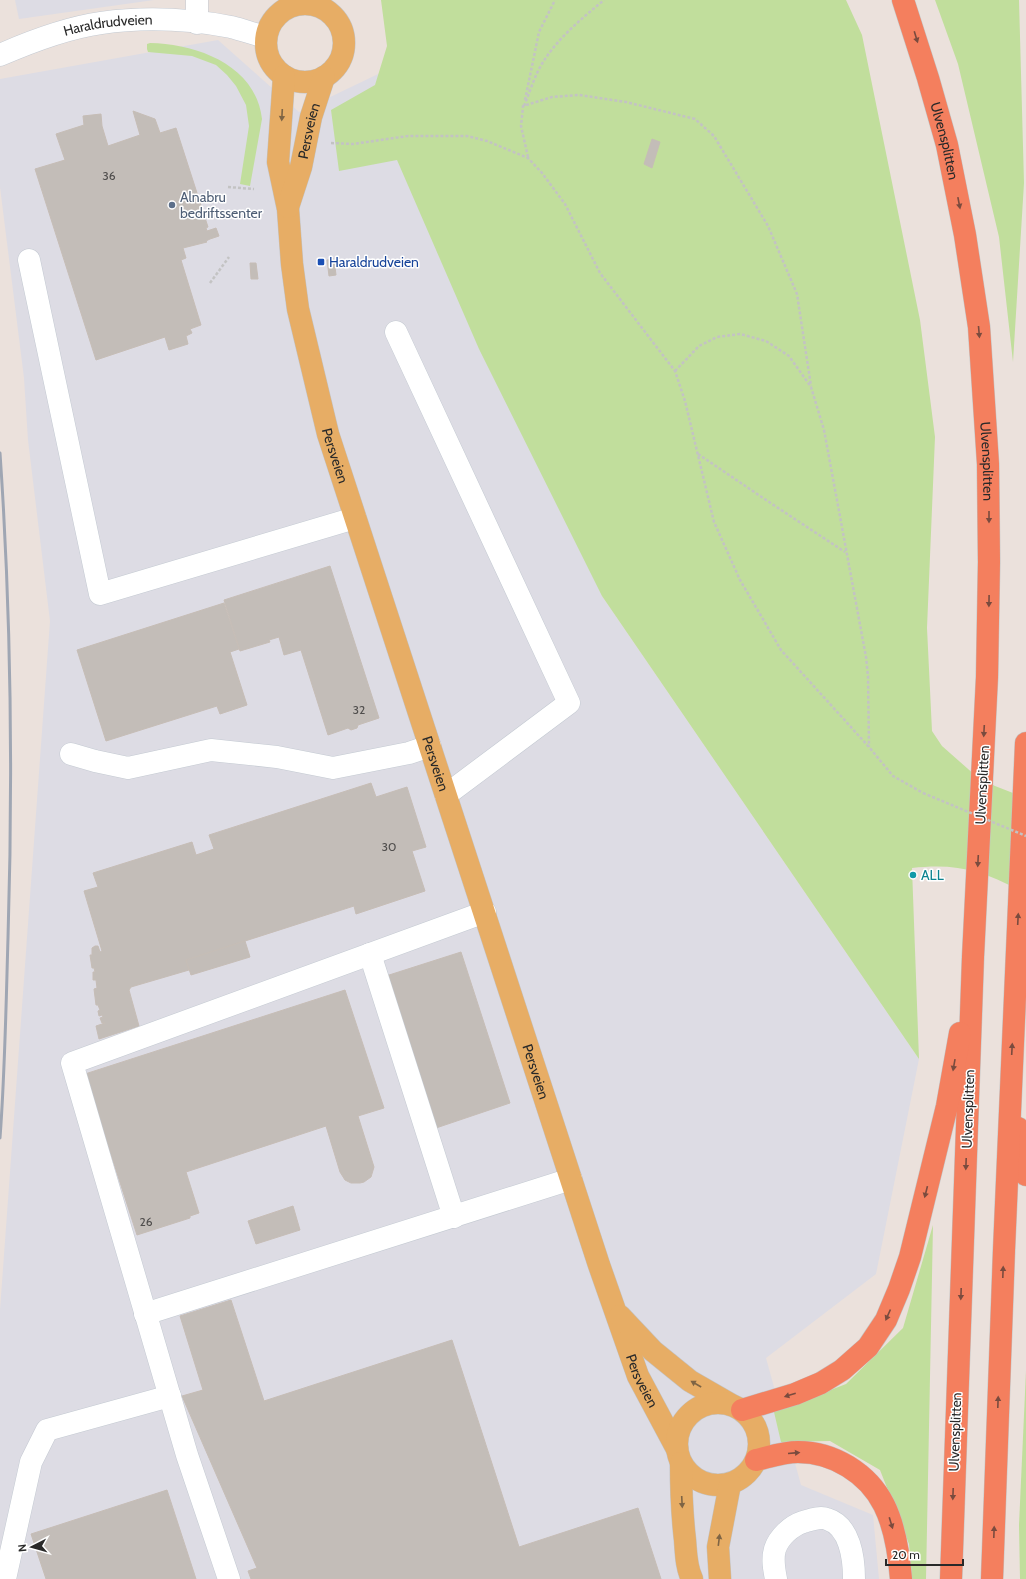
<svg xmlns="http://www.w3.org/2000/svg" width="1026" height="1579" viewBox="0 0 1026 1579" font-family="Cabin,sans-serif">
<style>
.industrial{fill:#dddce4}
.green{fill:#c1de9c}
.building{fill:#c3bdb8;stroke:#c6bdb6}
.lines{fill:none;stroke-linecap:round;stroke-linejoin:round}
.minor-casing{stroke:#c4cad2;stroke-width:23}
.major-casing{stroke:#c3c3c3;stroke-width:23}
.highway-casing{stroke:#c3c3c3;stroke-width:23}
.path{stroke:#c3c3c3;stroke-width:2.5;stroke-dasharray:3 2;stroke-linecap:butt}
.minor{stroke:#fff;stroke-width:22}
.major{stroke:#e7ad65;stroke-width:22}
.highway{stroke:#f47f5e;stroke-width:22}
.rail{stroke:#9fa6b3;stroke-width:3}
.path-bridge{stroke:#c3c3c3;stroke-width:2.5;stroke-dasharray:3 2;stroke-linecap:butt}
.oneway{fill:#7a4b3e}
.oneway2{fill:#7e6444}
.service-dot{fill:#5c6f8a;stroke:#fff;stroke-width:1.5}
.transit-dot{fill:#1a4fb4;stroke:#fff;stroke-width:1.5}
.culture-dot{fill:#0f9aa8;stroke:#fff;stroke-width:1.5}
.labels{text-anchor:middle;stroke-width:3;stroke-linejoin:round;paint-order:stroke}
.number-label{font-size:12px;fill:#504e4d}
.street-label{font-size:14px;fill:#292929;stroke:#fff}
.service-label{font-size:14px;fill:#4e5e75;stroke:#fff;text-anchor:start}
.transit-label{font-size:14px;fill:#164399;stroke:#fff;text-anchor:start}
.culture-label{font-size:14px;fill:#0d838f;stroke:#fff;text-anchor:start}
</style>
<rect width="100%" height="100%" fill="#ebe1dc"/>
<g class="industrial">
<path d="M15,0h139l-135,19z"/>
<path d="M218,40l81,72 100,-48 203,532 317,463 -43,215 -110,84 35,127 72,30 6,64h-879v-269l50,-689 -22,-181 -4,-62 -24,-191v-108z"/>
</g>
<g class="green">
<path d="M381,0h465l16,35 58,285 15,117 -8,191 5,103 10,15 34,30 19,10 18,7 9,99c-38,-22 -67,-29 -110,-24l7,191 -317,-463 -123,-247 -82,-189 -58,11 -8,-61 44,-25 12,-39z"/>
<path d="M935,0h84l5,183 -11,179 -14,-125 -41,-173z"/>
<path d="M150,43c47,1 106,22 112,76l-12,67 -10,-2 9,-58 -3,-21 -10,-19 -9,-11 -11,-10 -24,-9 -44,-4 -1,-3v-5z"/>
<path d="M933,1225l-7,354h-14l-3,-35 -29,-74 -50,-29 -49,1 -7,-30 72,-28 57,-56z"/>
<path d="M1026,1371v208h-6l-1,-54z"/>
</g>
<g class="building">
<path d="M133,111l22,8 5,14 16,-5 32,99 -2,1 1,3 9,-3 3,8 -9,3 -4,2 1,1 -24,6 3,10 -5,2 20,65 -11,4 2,4 -6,3 2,8 -19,6 -4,-13 -69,23 -61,-191 30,-9 -9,-26 28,-9 -1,-9 18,-2 1,12 6,20 32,-11z"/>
<path d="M652,139l8,3 -8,26 -8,-4z"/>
<path d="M334,259l2,16 -7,1 -2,-16z"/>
<path d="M250,263h6l2,16h-7z"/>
<path d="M330,566l49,152 -21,7 -1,3 -6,2 -3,-2 -20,7 -27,-85 -17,5 -5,-18 -10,3 1,2 -30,9 -16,-51z"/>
<path d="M224,603l15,46 -9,3 17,53 -27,9 -3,-8 -111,35 -29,-91z"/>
<path d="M371,783l5,14 31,-10 19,60 -14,4 13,40 -69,23 -2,-8 -168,54 3,10 -58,17 -2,3 10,36 -40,13 -3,-13 9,-3h-3l-2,-5 3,-1 -1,-2 -3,1 -1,-5 2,-1 -2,-5h-2l-2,-16 3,-1 -1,-8h-3v-8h2l-1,-4h-2l-2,-13h2v-7l3,-2h3l2,6 2,-1 -18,-60 14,-4 -5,-14 99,-31 4,13 18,-6 -5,-14z"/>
<path d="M245,941l5,16 -59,18 -5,-15z"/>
<path d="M461,952l49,151 -74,25 -50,-152z"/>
<path d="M345,990l39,118 -26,8 16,51 -3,10 -7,5 -4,1h-9l-6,-3 -5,-8 -14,-46 -140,46 13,41 -9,3v2l-53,17 -52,-161z"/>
<path d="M293,1206l7,24 -44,14 -8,-23z"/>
<path d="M231,1300l33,101 188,-61 67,207 119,-39 23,71h-410l-3,-8 9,-3 -75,-172 21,-6 -23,-74z"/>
<path d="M167,1490l29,89h-150l-15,-45z"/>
</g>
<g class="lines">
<g class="minor-casing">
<g id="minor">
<path d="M197,0v23"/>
<path id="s1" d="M0,55c32,-14 66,-27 101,-32 42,-6 88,-4 130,4 12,3 23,7 35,10"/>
<path d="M29,260l71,334 255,-76"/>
<path d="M396,332l173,371 -123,92"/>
<path d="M71,754l24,7 33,7 83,-18 66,7 56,11 76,-15 21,-7"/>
<path d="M370,954l84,263"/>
<path d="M145,1314l426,-135"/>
<path d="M5,1579l26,-117 16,-32 123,-34"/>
<path d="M229,1579l-42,-124 -115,-392 413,-151"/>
<path d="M776,1579c-2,-10 -4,-20 -1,-30 4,-12 16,-23 28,-27 7,-2 17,-6 24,-3 23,7 27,39 27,60"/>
</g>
</g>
<g class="major-casing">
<g id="major">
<circle cx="305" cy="43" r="39"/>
<path id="s2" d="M284,76l-6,86 10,47 4,55 6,45 30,125 271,831 39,111 39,73"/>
<path id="s3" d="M288,207l13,-40 10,-50 13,-40"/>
<path d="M620,1316l33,35 37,30 40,23"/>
<circle cx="718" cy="1444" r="41"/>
<path d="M681,1463c0,25 1,51 4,77 1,12 1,27 7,39"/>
<path d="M720,1579l-2,-32 12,-63"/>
</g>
</g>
<g class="highway-casing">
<g id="highway">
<path id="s4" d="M903,0l25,78 19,67 18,90 14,92 9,137 1,98 -2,115 -14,280 -22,622"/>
<path d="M1018,1128l8,47"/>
<path d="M742,1410l53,-16 26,-11 21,-13 26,-23 18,-27 13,-31 11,-32 37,-151 13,-73"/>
<path d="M756,1460c13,-3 28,-8 42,-8 35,0 70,21 86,53 11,22 15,49 17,74"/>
<path d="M992,1579l12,-329 22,-507"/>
</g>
</g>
<g class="path">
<path d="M525,100l14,-68 16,-32"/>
<path d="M524,106c5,-12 9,-25 15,-37 15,-28 41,-49 65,-69"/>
<path d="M331,143l22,1 55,-8h59l20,5 41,17 14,15 23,31 35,69 75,98 10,30 29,121 26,58 41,70 88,97 24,29 30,17"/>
<path d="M528,157l-7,-31 2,-20 29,-9 27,-2 47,7 69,17 19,17 54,90 29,68 14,92"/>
<path d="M228,187l26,2"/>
<path d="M210,283l19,-26"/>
<path d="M675,371l24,-25 18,-9 23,-3 26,7 23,15 22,31 13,43 42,227 2,19 1,71"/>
<path d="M698,454l74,50 73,48"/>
</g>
<use href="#minor" class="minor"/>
<use href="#major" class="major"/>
<use href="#highway" class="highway"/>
<path class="rail" d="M0,453c11,161 13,324 8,485 -2,67 -3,134 -8,200"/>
<path class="path-bridge" d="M923,793l103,43"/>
</g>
<defs><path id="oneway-solid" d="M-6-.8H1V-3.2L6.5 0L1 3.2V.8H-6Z"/></defs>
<g class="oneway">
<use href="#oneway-solid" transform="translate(916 37) rotate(73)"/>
<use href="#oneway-solid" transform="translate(959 203) rotate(79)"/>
<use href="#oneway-solid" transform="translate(979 332) rotate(85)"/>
<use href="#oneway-solid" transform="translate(989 517) rotate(90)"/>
<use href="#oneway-solid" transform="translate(989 601) rotate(91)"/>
<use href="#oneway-solid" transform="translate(984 731) rotate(93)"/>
<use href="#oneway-solid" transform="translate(978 861) rotate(93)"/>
<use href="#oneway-solid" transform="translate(1018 919) rotate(-87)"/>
<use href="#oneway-solid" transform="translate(1012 1049) rotate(-87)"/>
<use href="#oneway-solid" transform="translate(954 1065) rotate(100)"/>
<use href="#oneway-solid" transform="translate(966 1164) rotate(92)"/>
<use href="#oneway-solid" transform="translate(926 1192) rotate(104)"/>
<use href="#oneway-solid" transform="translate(1003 1272) rotate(-88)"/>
<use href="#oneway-solid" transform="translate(961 1294) rotate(92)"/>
<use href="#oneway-solid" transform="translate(888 1315) rotate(114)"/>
<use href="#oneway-solid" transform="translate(790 1395) rotate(163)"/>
<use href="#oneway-solid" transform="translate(998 1402) rotate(-88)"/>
<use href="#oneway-solid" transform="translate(794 1453) rotate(-5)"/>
<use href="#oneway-solid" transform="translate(953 1494) rotate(92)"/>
<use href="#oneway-solid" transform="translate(891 1523) rotate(73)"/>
<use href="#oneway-solid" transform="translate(994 1532) rotate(-88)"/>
</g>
<g class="oneway2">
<use href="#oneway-solid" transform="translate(282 115) rotate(93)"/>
<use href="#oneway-solid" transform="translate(696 1384) rotate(-150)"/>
<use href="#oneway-solid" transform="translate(682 1502) rotate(87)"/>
<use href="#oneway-solid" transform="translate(719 1540) rotate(-83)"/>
</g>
<circle class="service-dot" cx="172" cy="205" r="4"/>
<rect class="transit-dot" x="317" y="258" width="8" height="8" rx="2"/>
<circle class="culture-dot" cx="913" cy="875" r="4"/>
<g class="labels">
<g class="number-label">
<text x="109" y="180">36</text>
<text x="359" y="714">32</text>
<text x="389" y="851">30</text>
<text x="146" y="1226">26</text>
</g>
<g class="street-label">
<text dy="5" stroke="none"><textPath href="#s1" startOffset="113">Haraldrudveien</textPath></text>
<text dy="5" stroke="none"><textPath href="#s3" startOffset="79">Persveien</textPath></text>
<text dy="5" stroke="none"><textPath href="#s4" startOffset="147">Ulvensplitten</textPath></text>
<text dy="5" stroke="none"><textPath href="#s2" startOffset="386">Persveien</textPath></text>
<text dy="5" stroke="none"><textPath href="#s4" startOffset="471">Ulvensplitten</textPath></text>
<text dy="5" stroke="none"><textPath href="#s2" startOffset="710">Persveien</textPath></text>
<text transform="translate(982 785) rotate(-87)" y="5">Ulvensplitten</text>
<text dy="5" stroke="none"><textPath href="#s2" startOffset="1034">Persveien</textPath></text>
<text transform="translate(968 1109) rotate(-88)" y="5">Ulvensplitten</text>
<text dy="5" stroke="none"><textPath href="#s2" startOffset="1361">Persveien</textPath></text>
<text transform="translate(955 1432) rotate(-88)" y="5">Ulvensplitten</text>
</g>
<g class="service-label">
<text x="180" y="202">Alnabru<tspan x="180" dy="16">bedriftssenter</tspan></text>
</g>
<g class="transit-label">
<text x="329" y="267">Haraldrudveien</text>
</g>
<g class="culture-label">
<text x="921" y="880">ALL</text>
</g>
</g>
<g transform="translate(32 1547) rotate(264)" stroke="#ffffff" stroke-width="3" paint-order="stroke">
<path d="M0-3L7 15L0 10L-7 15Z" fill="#292929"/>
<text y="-6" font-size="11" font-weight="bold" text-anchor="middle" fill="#292929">N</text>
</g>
<path d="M886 1559v6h77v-6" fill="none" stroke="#292929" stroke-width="2"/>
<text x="892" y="1559" font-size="12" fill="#292929" stroke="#ffffff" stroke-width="3" paint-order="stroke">20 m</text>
</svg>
